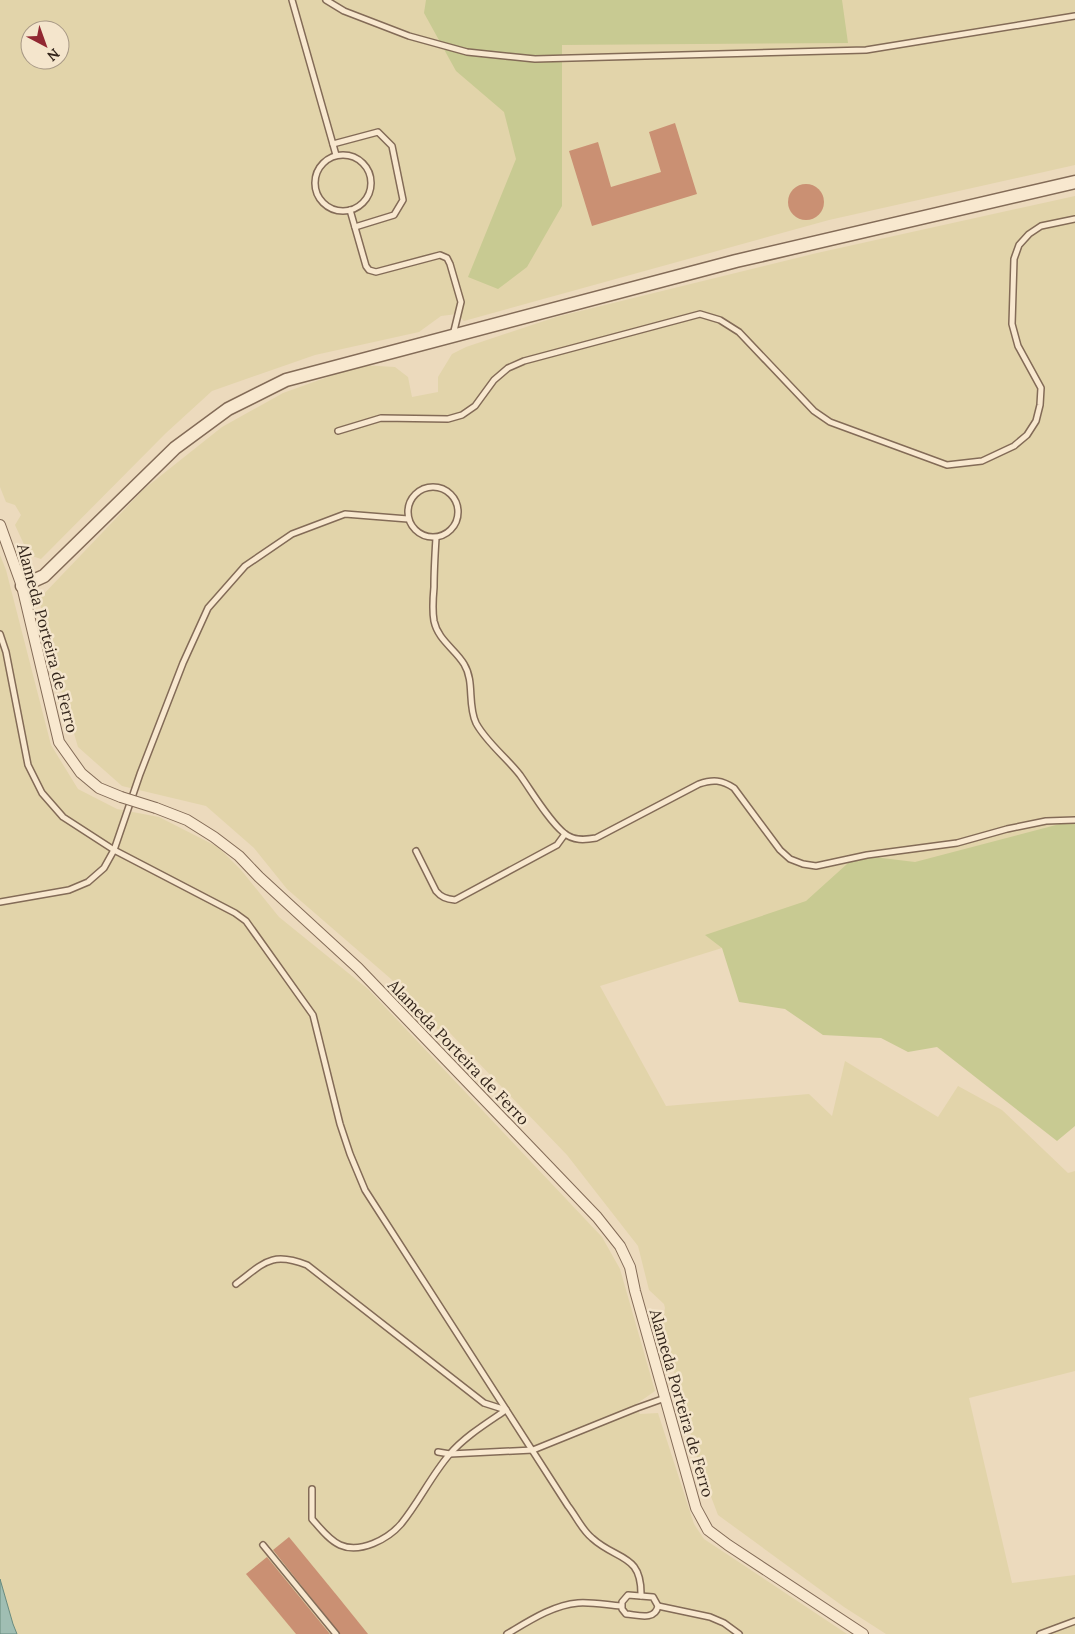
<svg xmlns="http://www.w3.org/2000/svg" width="1075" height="1634" viewBox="0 0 1075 1634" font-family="Lora,serif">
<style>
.farmland{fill:#e2d4aa;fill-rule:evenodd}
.green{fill:#c8ca92}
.water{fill:#a0beb3;stroke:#698b7f}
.building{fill:#ca9073}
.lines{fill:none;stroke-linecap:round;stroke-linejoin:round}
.service-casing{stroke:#836b57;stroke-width:8}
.minor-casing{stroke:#836b57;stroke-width:12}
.tertiary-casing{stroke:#836b57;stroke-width:15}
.service{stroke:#f8e8cf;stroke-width:5}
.minor{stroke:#f8e8cf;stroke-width:10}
.tertiary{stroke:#f8e8cf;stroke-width:12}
.minor-bridge-casing{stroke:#836b57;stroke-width:12;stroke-linecap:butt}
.minor-bridge{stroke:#f8e8cf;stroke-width:10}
.labels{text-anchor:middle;stroke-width:5;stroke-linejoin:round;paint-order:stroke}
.street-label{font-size:16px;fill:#33251b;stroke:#f4e5cc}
</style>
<rect width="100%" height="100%" fill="#ecdabd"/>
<g class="farmland">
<path d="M0,0h1075v165l-246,55 -365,101 -7,-7 -16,2 -22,16 -104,23 -103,36 -46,42 -125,126 -12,-4 -14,-30 6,-10 -6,-10 -9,-3 -6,-15zM30,30h30v30h-30z"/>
<path d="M1075,196v651l-353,101 -122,38 66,120 143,-12 23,22 13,-55 93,56 20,-31 44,24 66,63 7,-2v200l-106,27 43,185 63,-8v59h-189l-42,-27 -126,-92 -19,-50 -37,-138 3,-19 -1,-4 -15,-14 -11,-44 -71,-91 -118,-123 -7,2 -51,-55 -104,-90 -33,-41 -48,-42 -84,-20 -44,-39 -19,-64 -20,-84 105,-110 78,-62 61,-34 78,-28 34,2 13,10 4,20 26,-5v-15l14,-23 14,-7 90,-30 261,-64z"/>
<path d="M0,555l6,15 45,175 27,44 39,20 42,8 59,30 23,23 38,47 89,72 234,248 18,32 35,122 -20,14 5,9 18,-1 36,111 10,15 143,95h-847z"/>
</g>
<g class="green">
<path d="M426,0h416l6,43 -286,2v161l-35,61 -29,22 -30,-12 48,-118 -12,-47 -48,-41 -32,-58z"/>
<path d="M1075,820v306l-18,15 -120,-94 -29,5 -27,-14 -58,-3 -38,-26 -46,-7 -17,-54 -17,-13 101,-34 51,-46 58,7z"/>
</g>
<path class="water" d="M0,1579l13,45 4,10h-17z"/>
<g class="building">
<path d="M675,123l22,71 -105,32 -23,-75 29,-9 13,45 50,-15 -12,-40z"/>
<circle cx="806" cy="202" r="18"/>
<path d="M289,1537l50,61 29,36h-28l-67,-84z"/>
<path d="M267,1557l63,77h-34l-50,-60z"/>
</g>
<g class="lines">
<g class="service-casing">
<g id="service">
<path d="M292,0l44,155"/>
<path d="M326,0l18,11 65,25 58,16 68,7 331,-9 209,-34"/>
<path d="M333,144l45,-12 14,14 11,54 -9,15 -39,12"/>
<circle cx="343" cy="183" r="28"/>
<path d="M350,210l16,56 3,4 7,2 64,-17 7,3 3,6 11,38 -8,33"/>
<path d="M338,431l43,-13 67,1 14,-4 13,-9 19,-26 14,-12 16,-7 176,-47 20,6 19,12 75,79 16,11 117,43 35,-4 32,-15 13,-11 9,-14 4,-16 1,-17 -23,-42 -6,-22 2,-65 5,-14 10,-11 12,-8 34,-7"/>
<circle cx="433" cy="512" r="25"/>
<path d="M436,538c-1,16 -2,33 -2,49 -1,11 -2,23 0,34 4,19 21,28 30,43 11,18 3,40 12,59 10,19 31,35 44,52 12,17 29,46 44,58 9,8 21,7 32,5l103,-54c14,-5 23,-4 35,4l46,62 10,9 13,5 13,2 51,-11 90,-12 50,-14 39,-8 29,-1"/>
<path d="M0,634l6,18 22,113 14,28 21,24 51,33 121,63 11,8 67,94 27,109 10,30 15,36 203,316c8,10 14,24 24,32 25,23 50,15 49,58"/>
<path d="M416,851l20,40c5,6 10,8 19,9l102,-55 8,-11"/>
<path d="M0,902l69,-12 19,-8 16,-14 10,-18 26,-76 43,-111 25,-55 37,-42 47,-32 53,-20 63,5"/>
<path d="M236,1284c28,-21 35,-33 71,-19l177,138 22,7"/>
<path d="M438,1452l12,2 83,-4 104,-42 28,-10"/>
<path d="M312,1489v30c8,9 17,21 28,26 20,9 48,-6 61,-21 18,-22 30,-48 48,-69 15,-18 38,-32 57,-45"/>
<path d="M263,1545l73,89"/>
<path d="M628,1595l25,2 5,9c-3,15 -20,9 -32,8l-4,-5v-7z"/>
<path d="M658,1606l52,11 14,6 15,11"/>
<path d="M507,1634c22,-13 46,-29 71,-31 14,-1 29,2 43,3"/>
<path d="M1040,1634l35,-13"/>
</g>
</g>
<g class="minor-casing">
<g id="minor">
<path d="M0,525l22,61 37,156 22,31 18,15 22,9"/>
<path d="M156,808l31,12 27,17 25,19 20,21 99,91 239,249 23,29 10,21 5,24 61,217 12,22 20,15 135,89"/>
</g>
</g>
<g class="tertiary-casing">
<path id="tertiary" d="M22,586l22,-10 131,-128 53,-39 58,-29 450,-119 339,-79"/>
</g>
<use href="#service" class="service"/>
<use href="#minor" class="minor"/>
<use href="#tertiary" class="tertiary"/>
<g class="minor-bridge-casing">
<path id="minor-bridge" d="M121,797l35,11"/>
</g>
<use href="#minor-bridge" class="minor-bridge"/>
</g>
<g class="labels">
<g class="street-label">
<text transform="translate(48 638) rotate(75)" y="6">Alameda Porteira de Ferro</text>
<text transform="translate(459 1052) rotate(46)" y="6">Alameda Porteira de Ferro</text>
<text transform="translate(682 1403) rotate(74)" y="6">Alameda Porteira de Ferro</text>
</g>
</g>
<g transform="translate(45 45) rotate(139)"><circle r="24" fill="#f4e5cc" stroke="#a79885"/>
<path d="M0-4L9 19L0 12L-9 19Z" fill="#912832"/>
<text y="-8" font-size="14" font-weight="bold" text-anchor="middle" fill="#33251b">N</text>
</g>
</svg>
